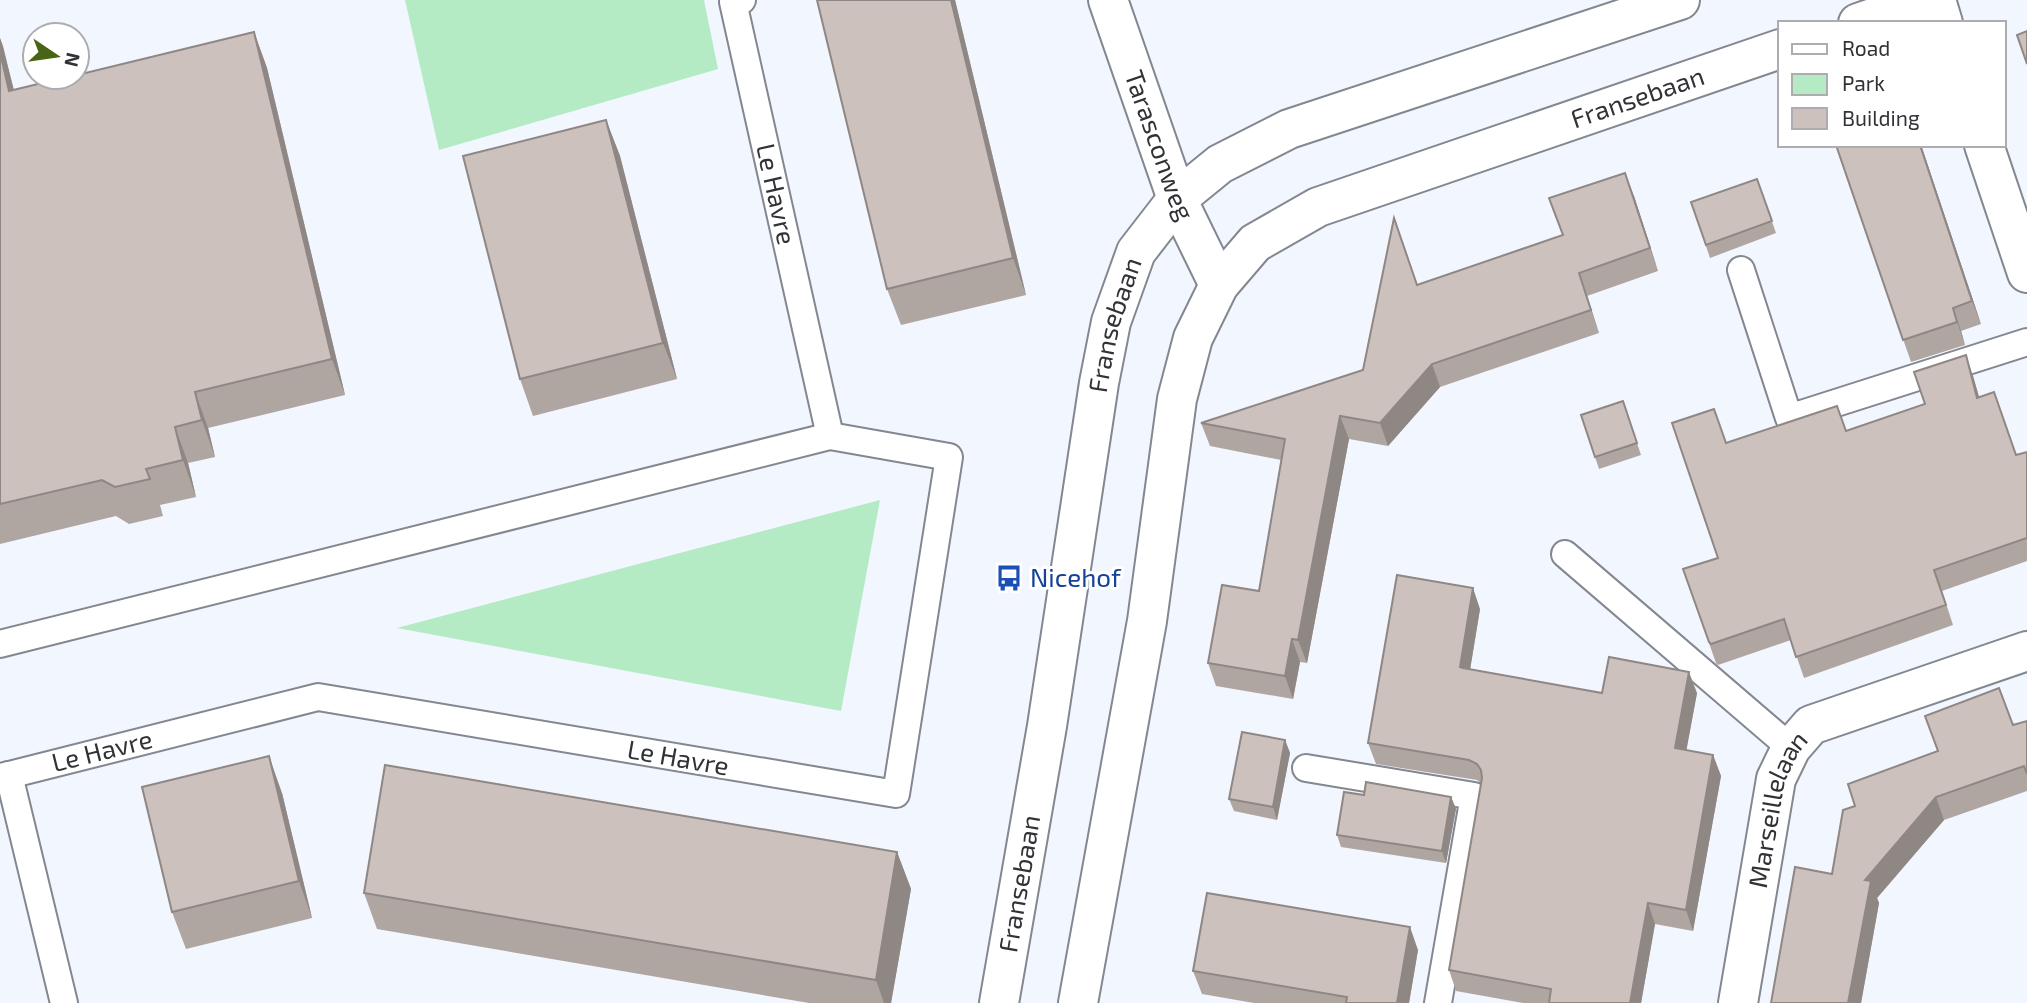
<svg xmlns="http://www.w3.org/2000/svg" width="2027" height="1003" viewBox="0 0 2027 1003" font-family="'Exo 2',sans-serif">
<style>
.green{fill:#b4ebc5}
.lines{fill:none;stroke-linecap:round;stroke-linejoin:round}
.service-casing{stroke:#838790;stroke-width:30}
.minor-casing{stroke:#838790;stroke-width:42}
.tertiary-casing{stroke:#838790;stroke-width:42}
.service{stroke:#fff;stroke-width:26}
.minor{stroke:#fff;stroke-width:38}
.tertiary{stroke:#fff;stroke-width:38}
.wall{fill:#afa6a2}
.shaded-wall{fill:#8f8784}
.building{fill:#ccc1bc;stroke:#8f8784;stroke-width:2}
.labels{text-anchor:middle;stroke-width:6;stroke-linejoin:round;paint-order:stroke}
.street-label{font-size:26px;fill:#313236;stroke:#fff}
.transit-label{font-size:26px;fill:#164399;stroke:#fff;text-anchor:start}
</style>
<rect width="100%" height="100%" fill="#f2f6fe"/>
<g class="green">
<path d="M405,0h299l14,69 -279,81z"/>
<path d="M880,500l-39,211 -444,-83z"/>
</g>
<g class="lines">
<g class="service-casing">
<g id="service">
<path id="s1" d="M742,0l-9,2 97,434"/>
<path d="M1741,270l48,148 238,-76"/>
<path d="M1565,554l226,194"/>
<path d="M0,644l830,-208 119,21 -53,337 -578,-97 -309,78"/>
<path d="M1306,768l168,28 -36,207"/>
<path d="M0,777l9,-2 55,228"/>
</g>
</g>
<g class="minor-casing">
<g id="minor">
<path id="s2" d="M1108,0l69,199 42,86"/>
<path d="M1936,0l7,23"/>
<path d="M1984,145l43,128"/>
<path id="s3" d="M1738,1003l38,-224 15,-31 20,-23 216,-74"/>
</g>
</g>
<g class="tertiary-casing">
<g id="tertiary">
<path d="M1858,23l67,-23"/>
<path id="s4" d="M999,1003l48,-277 52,-343 12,-61 25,-70 41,-53 43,-35 69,-35 391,-129"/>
<path id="s5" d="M1078,1003l69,-382 30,-222 16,-61 26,-53 36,-42 63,-36 462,-158"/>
</g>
</g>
<use href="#service" class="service"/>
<use href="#minor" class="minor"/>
<use href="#tertiary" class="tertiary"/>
</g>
<g class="wall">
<path d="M955,0l71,295 -125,30 -14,-36z"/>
<path d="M254,32l13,36 78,327 -137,33 7,29 -27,6 8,34 -36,8 3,11 -34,8 -13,-8 -116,28v-506l14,52z"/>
<path d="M606,120l14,36 57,223 -144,37 -13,-37z"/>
<path d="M1836,145h85l60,179 -20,7 4,14 -54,17z"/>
<path d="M1757,179l19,54 -66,25 -19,-56z"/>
<path d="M1634,196l24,75 -71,25 12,37 -159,54 -52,59 -39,-7 -42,224 -7,-1 -7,37 -77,-13 -8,-23 51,-72 22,-131 -71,-14 -9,-23 162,-53 54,-85 146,-50z"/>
<path d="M1973,376l6,21 37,58 11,-3v109l-85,30 11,34 -149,53 -13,-38 -73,25 -2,-2 -33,-94 35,-11 8,-115 120,-12 79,-27z"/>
<path d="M1623,401l18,54 -42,14 -18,-54z"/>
<path d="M1480,609l-10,61 132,23h95l-11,57 27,5 8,21 -28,155 -38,-7 -14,79h-118l-67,-12 -7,-21 32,-187 -4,-3 -101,-16 -8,-21z"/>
<path d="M2027,721v70l-83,29 -67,78 2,5 -18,100h-90l61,-129 23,-68 158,-81z"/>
<path d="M1285,740l5,13 -13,67 -43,-9 -5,-12z"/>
<path d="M282,793l30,125 -126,31 -14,-37z"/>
<path d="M1364,795l87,2 5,12 -10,54 -105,-16 -4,-12z"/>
<path d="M897,852l14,37 -20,114h-82l-432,-74 -13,-36z"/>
<path d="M1418,950l-9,53h-155l-52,-9 -9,-23z"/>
</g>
<g class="shaded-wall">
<path d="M951,0h4l71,295 -13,-37z"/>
<path d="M254,32l13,36 78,327 -13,-36z"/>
<path d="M0,38l3,8 20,82 -14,-37 -9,-39z"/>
<path d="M606,120l14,36 57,223 -14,-36z"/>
<path d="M1920,145h1l60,179 -9,-23z"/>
<path d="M1625,173l9,23 24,75 -8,-23z"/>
<path d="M1579,273l8,23 12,37 -8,-23z"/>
<path d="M1953,308l8,23 4,14 -8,-23z"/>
<path d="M1966,355l7,21 12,42 -8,-20z"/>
<path d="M1432,364l8,23 -52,59 -8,-23z"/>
<path d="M195,392l13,36 7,29 -13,-37z"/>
<path d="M1340,416l9,23 -42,224 -9,-23z"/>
<path d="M175,427l13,36 8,34 -13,-37z"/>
<path d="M1473,588l7,21 -13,79 -7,-21z"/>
<path d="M1292,639l8,23 -7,37 -8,-23z"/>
<path d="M1689,672l8,21 -14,76 -8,-21z"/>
<path d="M1285,740l5,13 -13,67 -4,-13z"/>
<path d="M1713,755l8,21 -28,155 -7,-21z"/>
<path d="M269,756l13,37 30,125 -13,-37z"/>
<path d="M1451,797l5,12 -10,54 -4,-12z"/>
<path d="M1936,797l8,23 -67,78 2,5 -18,100h-13l17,-123z"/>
<path d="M897,852l14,37 -20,114h-7l-8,-23z"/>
<path d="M1648,903l7,21 -14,79h-11z"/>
<path d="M1410,927l8,23 -9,53h-12z"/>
</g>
<g class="building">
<path d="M817,0h134l62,258 -126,31z"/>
<path d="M2027,31v33l-10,-29z"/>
<path d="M254,32l78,327 -137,33 7,28 -27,7 8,33 -37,9 4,10 -35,8 -13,-7 -102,24v-452l9,39 58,-14h10v-2z"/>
<path d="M606,120l57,223 -143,36 -57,-223z"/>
<path d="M1836,145h84l52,156 -19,7 4,14 -54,18z"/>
<path d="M1625,173l25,75 -71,25 12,37 -159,54 -52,59 -40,-7 -42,224 -6,-1 -7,37 -77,-13 14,-78 37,6 26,-152 -84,-16 162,-53 31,-152 23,67 146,-50 -14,-37z"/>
<path d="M1757,179l15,42 -66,24 -15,-43z"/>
<path d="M1966,355l11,43 17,-6 22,63 11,-3v86l-93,32 12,35 -150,52 -12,-38 -73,25 -2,-2 -26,-73 35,-11 -46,-135 42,-14 12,34 111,-37 9,25 79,-27 -11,-32z"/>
<path d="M1623,401l14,42 -42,14 -14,-42z"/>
<path d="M1397,575l76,13 -13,79 3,1 139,25 7,-36 80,15 -14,76 38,7 -27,155 -38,-7 -18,100h-81l2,-14 -102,-19 33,-192 -1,-8 -4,-6 -8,-4 -101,-17z"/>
<path d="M1999,688l14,37 14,-4v53l-3,-8 -88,31 -71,83 6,1 -23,122h-77l24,-136 37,7 11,-64 12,-4 -7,-22 90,-33 -13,-35z"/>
<path d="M1242,732l43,8 -12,67 -44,-8z"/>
<path d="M269,756l30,125 -127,31 -30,-125z"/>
<path d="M385,765l512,87 -21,128 -512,-87z"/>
<path d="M1366,782l85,15 -9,54 -105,-16 7,-43 20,3z"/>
<path d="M1207,893l203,34 -13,76h-51l1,-6 -154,-26z"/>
</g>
<defs>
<g id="bus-bare" transform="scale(2.1)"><path d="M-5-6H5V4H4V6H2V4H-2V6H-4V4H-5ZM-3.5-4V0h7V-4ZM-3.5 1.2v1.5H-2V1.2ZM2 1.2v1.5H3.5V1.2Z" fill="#1a4fb4" stroke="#fff" stroke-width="2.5" paint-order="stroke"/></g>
</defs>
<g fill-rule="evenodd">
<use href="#bus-bare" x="1009" y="578"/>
</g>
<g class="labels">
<g class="street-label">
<text dy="9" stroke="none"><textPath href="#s5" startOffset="1200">Fransebaan</textPath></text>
<text dy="9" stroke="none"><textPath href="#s2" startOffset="154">Tarasconweg</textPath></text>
<text dy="9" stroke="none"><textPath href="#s1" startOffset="206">Le Havre</textPath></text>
<text dy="9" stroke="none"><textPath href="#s4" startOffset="688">Fransebaan</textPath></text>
<text transform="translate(102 751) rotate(-14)" y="9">Le Havre</text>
<text transform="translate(678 758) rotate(10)" y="9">Le Havre</text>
<text dy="9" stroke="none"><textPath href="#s3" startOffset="198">Marseillelaan</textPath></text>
<text dy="9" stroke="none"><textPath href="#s4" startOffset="121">Fransebaan</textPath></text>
</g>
<g class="transit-label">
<text x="1030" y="587">Nicehof</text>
</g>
</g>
<rect x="1778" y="21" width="228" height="126" fill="#ffffff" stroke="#adadaf" stroke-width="2"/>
<rect x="1792" y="44" width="35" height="10" fill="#ffffff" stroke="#adadaf" stroke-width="2"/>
<text x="1842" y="56" font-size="21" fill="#313236">Road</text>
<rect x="1792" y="74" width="35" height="21" fill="#b4ebc5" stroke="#adadaf" stroke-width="2"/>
<text x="1842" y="91" font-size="21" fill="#313236">Park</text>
<rect x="1792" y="108" width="35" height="21" fill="#ccc1bc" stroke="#adadaf" stroke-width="2"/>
<text x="1842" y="126" font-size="21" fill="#313236">Building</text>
<g transform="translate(56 56) rotate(103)"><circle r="33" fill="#ffffff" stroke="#adadaf" stroke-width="2"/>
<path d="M0-5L12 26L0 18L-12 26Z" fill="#476417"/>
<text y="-10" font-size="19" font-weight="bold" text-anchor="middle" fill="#313236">N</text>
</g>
</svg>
